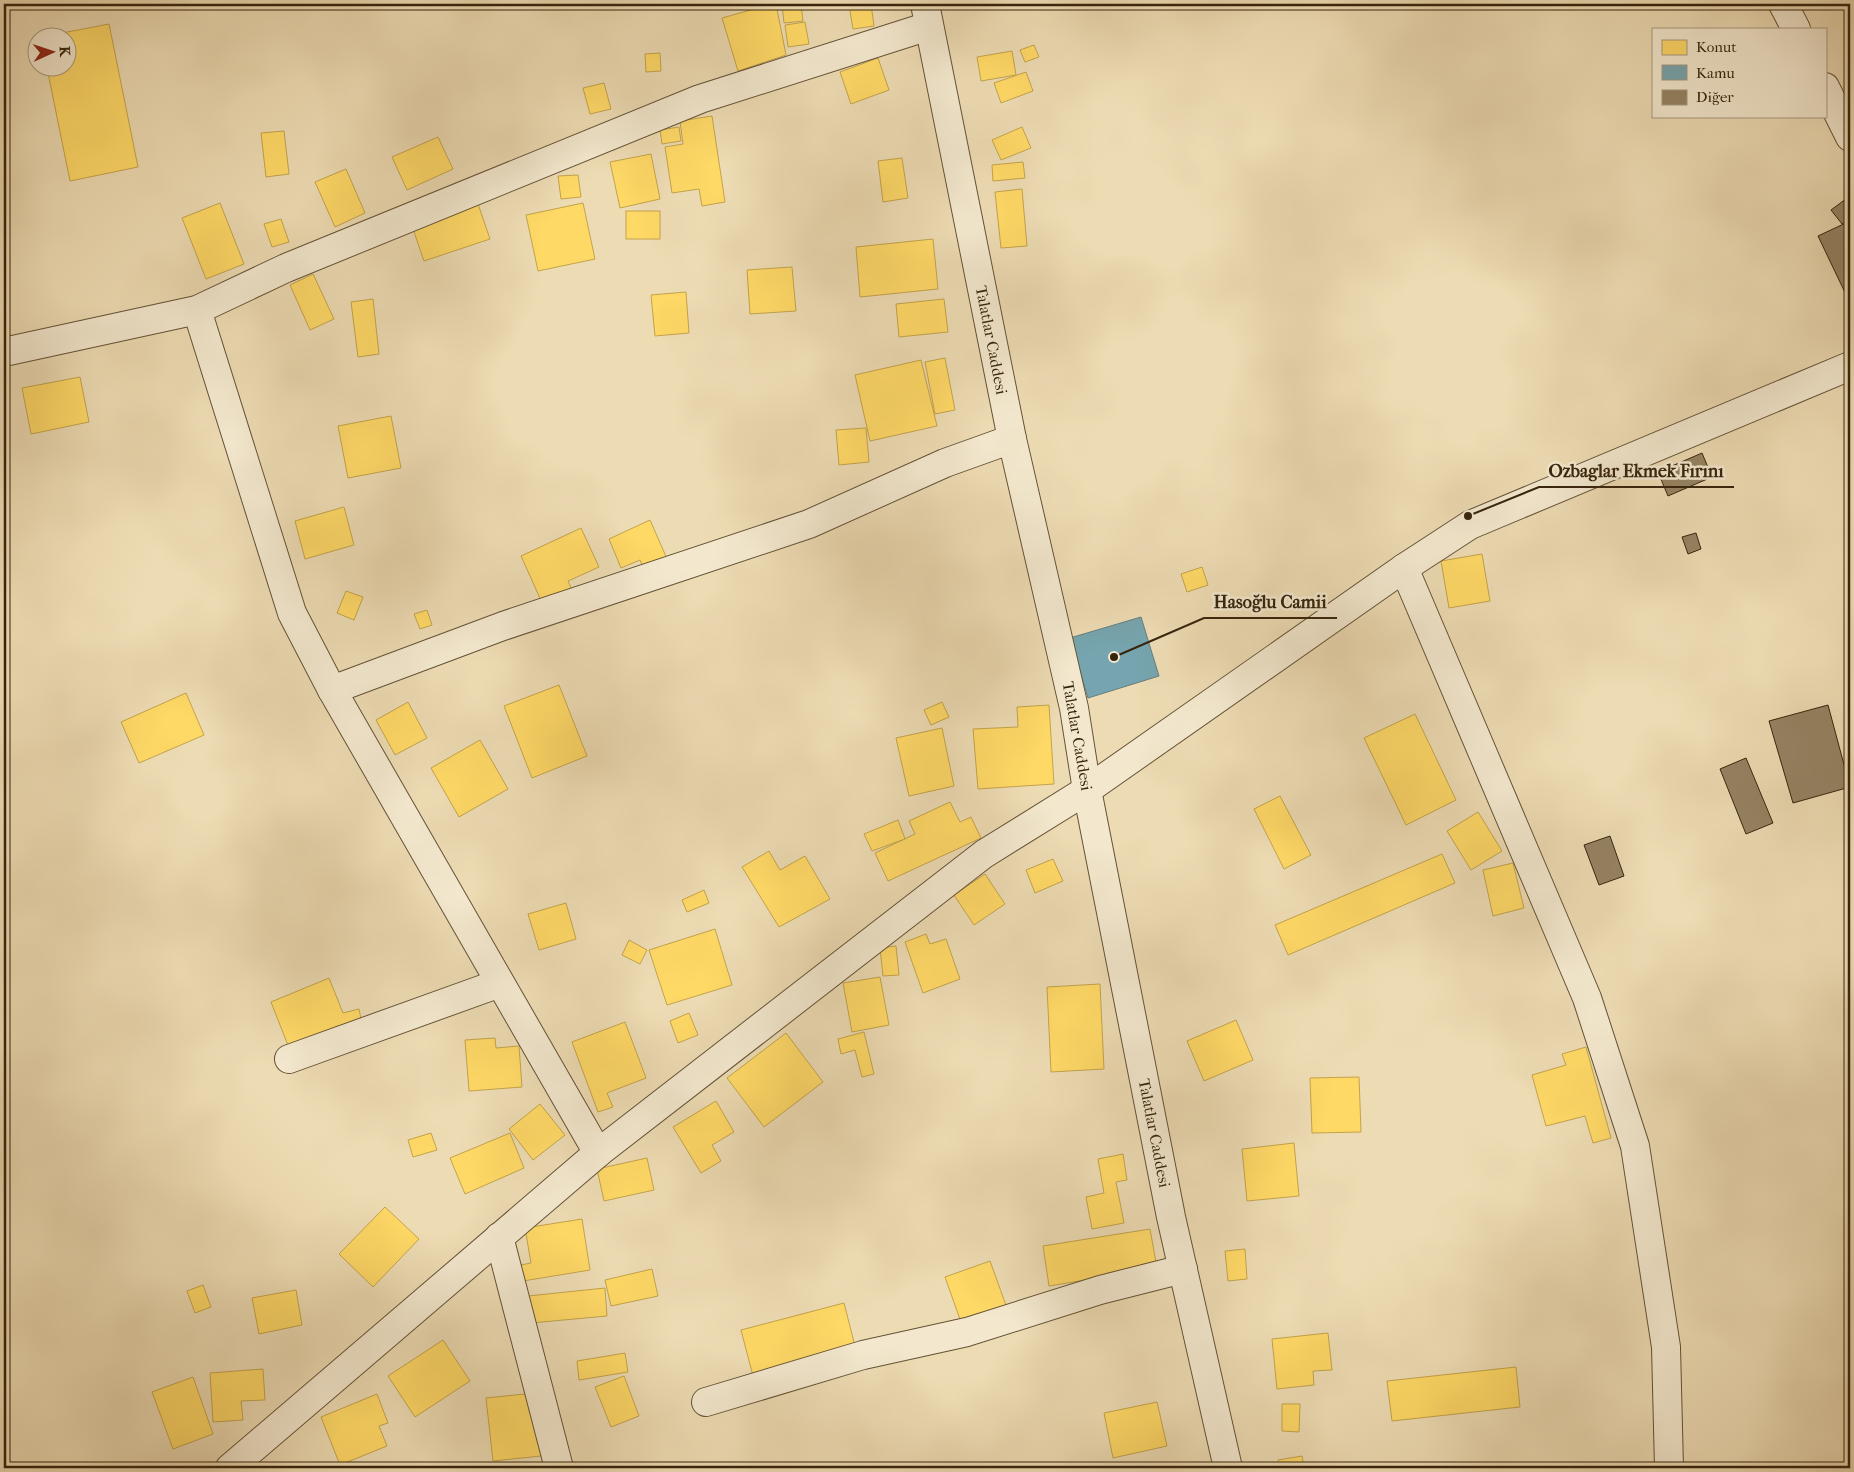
<svg xmlns="http://www.w3.org/2000/svg" width="1854" height="1472" viewBox="0 0 1854 1472" font-family="'IM FELL French Canon',serif">
<style>
.homes{fill:#ffd966;stroke:#c3a34b}
.public{fill:#76a5af;stroke:#637e7e}
.building{fill:#958363;stroke:#36240d}
.lines{fill:none;stroke-linecap:round;stroke-linejoin:round}
.minor-casing{stroke:#645236;stroke-width:30}
.minor{stroke:#f3e8ce;stroke-width:28}
.labels{text-anchor:middle;stroke-width:5;stroke-linejoin:round;paint-order:stroke}
.street-label{font-size:16px;fill:#36240d;stroke:#f3e8ce}
.leader{fill:none;stroke:#36240d;stroke-width:2}
.callout-dot{fill:#36240d;stroke:#f3e8ce;stroke-width:2}
.callout-label{font-size:18px;text-anchor:middle;font-weight:bold;fill:#36240d;stroke:#f3e8ce;stroke-width:5;stroke-linejoin:round;paint-order:stroke}
</style>
<rect width="100%" height="100%" fill="#eddbb3"/>
<filter id="stains"><feTurbulence type="fractalNoise" baseFrequency=".004" numOctaves="4"/><feColorMatrix values="0 0 0 0 .2 0 0 0 0 .09 0 0 0 0 .02 0 0 0 .5 -.17"/></filter>
<radialGradient id="worn" r=".72"><stop offset=".6" stop-color="#630" stop-opacity="0"/><stop offset="1" stop-color="#630" stop-opacity=".3"/></radialGradient>
<g class="homes">
<path d="M772,4h4l10,51 -48,16 -16,-53z"/>
<path d="M782,4h19l2,17 -19,2z"/>
<path d="M871,4l3,22 -21,3 -4,-24z"/>
<path d="M805,22l4,22 -21,3 -3,-22z"/>
<path d="M109,24l29,143 -68,14 -23,-113h21v-30l-27,-1z"/>
<path d="M1034,45l5,12 -14,5 -5,-12z"/>
<path d="M1012,51l4,24 -35,6 -4,-24z"/>
<path d="M660,53l1,18 -15,1 -1,-18z"/>
<path d="M878,58l11,32 -38,14 -11,-32z"/>
<path d="M1026,72l7,19 -32,12 -7,-20z"/>
<path d="M604,83l7,26 -21,5 -7,-26z"/>
<path d="M712,116l13,86 -23,4 -3,-17 -27,4 -7,-46 18,-3 -3,-23z"/>
<path d="M679,127l2,14 -19,3 -2,-14z"/>
<path d="M1022,127l9,21 -30,12 -9,-20z"/>
<path d="M284,131l5,43 -23,3 -5,-44z"/>
<path d="M438,137l15,32 -46,21 -15,-33z"/>
<path d="M651,154l9,45 -40,9 -10,-46z"/>
<path d="M902,158l6,40 -25,4 -5,-41z"/>
<path d="M1023,162l2,16 -32,3 -1,-16z"/>
<path d="M346,169l19,44 -30,14 -20,-45z"/>
<path d="M578,175l3,22 -20,2 -3,-23z"/>
<path d="M1022,189l5,57 -26,2 -6,-56z"/>
<path d="M220,203l24,61 -38,15 -24,-61z"/>
<path d="M583,203l12,56 -57,12 -12,-56z"/>
<path d="M478,204l12,35 -66,22 -12,-35z"/>
<rect x="626" y="211" width="34" height="28"/>
<path d="M281,219l8,23 -17,5 -8,-23z"/>
<path d="M933,239l5,50 -78,8 -4,-50z"/>
<path d="M792,267l4,44 -46,3 -3,-44z"/>
<path d="M313,274l21,45 -24,11 -20,-45z"/>
<path d="M686,292l3,41 -34,3 -4,-41z"/>
<path d="M373,299l6,55 -21,3 -7,-55z"/>
<path d="M944,299l4,33 -49,5 -3,-33z"/>
<path d="M945,358l10,52 -20,4 -10,-52z"/>
<path d="M921,360l16,66 -67,15 -15,-66z"/>
<path d="M80,377l9,45 -58,12 -9,-46z"/>
<path d="M391,416l10,52 -53,10 -10,-52z"/>
<path d="M866,428l3,34 -30,3 -3,-35z"/>
<path d="M344,507l10,38 -49,14 -10,-38z"/>
<path d="M650,520l18,41 -23,10 -5,-11 -19,8 -12,-29z"/>
<path d="M581,528l18,39 -31,14 5,11 -30,13 -22,-49z"/>
<path d="M1482,554l8,47 -41,7 -8,-47z"/>
<path d="M1202,567l6,18 -21,7 -6,-18z"/>
<path d="M346,591l17,6 -9,23 -17,-7z"/>
<path d="M427,610l5,15 -12,4 -6,-15z"/>
<path d="M559,685l28,71 -55,22 -28,-72z"/>
<path d="M186,693l18,42 -65,28 -18,-41z"/>
<path d="M408,702l19,36 -32,17 -19,-35z"/>
<path d="M942,702l7,15 -18,8 -7,-15z"/>
<path d="M1049,705l5,79 -76,5 -5,-60 45,-2 -1,-20z"/>
<path d="M1415,714l41,86 -50,25 -42,-87z"/>
<path d="M942,728l12,58 -45,10 -13,-58z"/>
<path d="M480,740l28,49 -49,28 -28,-49z"/>
<path d="M1280,796l31,59 -27,14 -30,-60z"/>
<path d="M950,802l10,20 11,-5 10,21 -93,43 -13,-28 40,-19 -6,-13z"/>
<path d="M1478,812l24,39 -31,19 -24,-39z"/>
<path d="M898,820l7,19 -33,12 -8,-17z"/>
<path d="M769,851l11,19 25,-14 25,43 -51,28 -37,-60z"/>
<path d="M1442,854l13,29 -167,72 -13,-30z"/>
<path d="M1053,859l10,22 -28,12 -9,-23z"/>
<path d="M1513,863l11,45 -31,8 -10,-46z"/>
<path d="M985,874l20,30 -31,21 -20,-30z"/>
<path d="M704,890l5,13 -22,9 -5,-12z"/>
<path d="M566,903l10,36 -37,11 -11,-36z"/>
<path d="M715,929l17,56 -65,20 -18,-55z"/>
<path d="M926,934l4,10 16,-5 14,40 -37,14 -18,-51z"/>
<path d="M629,940l18,10 -7,14 -18,-9z"/>
<path d="M896,946l3,29 -16,1 -3,-28z"/>
<path d="M880,977l9,48 -37,7 -9,-49z"/>
<path d="M329,978l14,35 16,-4 3,15 -71,29 -20,-51z"/>
<path d="M1100,984l4,85 -53,3 -4,-85z"/>
<path d="M689,1013l9,22 -20,8 -8,-22z"/>
<path d="M1236,1020l17,40 -49,21 -17,-40z"/>
<path d="M625,1022l21,56 -39,15 6,14 -15,5 -26,-70z"/>
<path d="M864,1032l10,42 -12,3 -7,-27 -14,4 -3,-15z"/>
<path d="M786,1033l37,49 -59,45 -37,-49z"/>
<path d="M495,1038l1,10 23,-2 3,41 -53,4 -4,-51z"/>
<path d="M1586,1047l25,91 -18,5 -8,-27 -39,10 -14,-51 34,-10 -4,-11z"/>
<path d="M1359,1077l2,55 -49,1 -2,-55z"/>
<path d="M716,1101l18,31 -22,13 9,16 -20,12 -28,-46z"/>
<path d="M540,1104l25,31 -32,25 -24,-31z"/>
<path d="M431,1133l6,17 -24,7 -5,-17z"/>
<path d="M510,1133l14,35 -59,26 -15,-36z"/>
<path d="M1294,1143l5,53 -52,5 -5,-52z"/>
<path d="M1123,1154l4,26 -11,2 8,41 -32,6 -6,-32 18,-4 -6,-34z"/>
<path d="M647,1158l7,32 -50,11 -7,-32z"/>
<path d="M385,1207l34,32 -46,48 -34,-33z"/>
<path d="M582,1219l8,51 -67,11 -2,-16 10,-2 -6,-35z"/>
<path d="M1150,1229l7,39 -108,18 -6,-40z"/>
<path d="M1245,1249l2,30 -19,2 -3,-30z"/>
<path d="M990,1261l17,47 -45,17 -17,-48z"/>
<path d="M652,1269l6,27 -47,10 -6,-26z"/>
<path d="M203,1285l8,22 -16,6 -8,-22z"/>
<path d="M605,1288l2,28 -76,7 -3,-27z"/>
<path d="M296,1290l6,35 -43,9 -7,-36z"/>
<path d="M844,1303l11,43 -102,30 -12,-46z"/>
<path d="M1328,1333l4,37 -19,1 1,14 -37,4 -5,-50z"/>
<path d="M443,1340l27,41 -55,36 -27,-41z"/>
<path d="M625,1353l3,19 -49,8 -2,-19z"/>
<path d="M1516,1367l4,40 -128,14 -5,-40z"/>
<path d="M263,1369l2,31 -24,1 2,19 -30,2 -3,-49z"/>
<path d="M624,1376l15,40 -28,11 -16,-40z"/>
<path d="M193,1377l20,57 -40,15 -21,-57z"/>
<path d="M535,1393l6,63 -48,5 -7,-63z"/>
<path d="M377,1394l11,29 -9,3 8,20 -47,19 -19,-48z"/>
<path d="M1157,1402l10,44 -54,12 -9,-45z"/>
<path d="M1282,1404h18l-1,28 -17,-1z"/>
<path d="M1302,1456l2,12h-25l-1,-8z"/>
</g>
<path class="public" d="M1141,617l18,59 -71,22 -18,-60z"/>
<g class="building">
<path d="M1850,196v22l-8,6 -11,-14z"/>
<path d="M1850,221v82l-32,-67z"/>
<path d="M1702,453l10,24 -44,19 -10,-24z"/>
<path d="M1696,533l5,16 -13,5 -6,-17z"/>
<path d="M1828,705l22,82 -57,16 -24,-82z"/>
<path d="M1746,758l27,65 -27,11 -26,-65z"/>
<path d="M1610,836l14,40 -25,9 -15,-40z"/>
</g>
<g class="lines">
<g class="minor-casing">
<g id="minor">
<path d="M925,4l87,435 62,269 13,82 84,427 57,251"/>
<path d="M1783,4l13,25"/>
<path d="M1825,87l25,50"/>
<path d="M197,310l95,303 40,77 266,463"/>
<path d="M4,352l193,-42 89,-42 414,-169 229,-73"/>
<path d="M1404,568l183,430 48,148 31,201 3,121"/>
<path d="M332,690l171,-64 306,-102 136,-61 67,-24"/>
<path d="M289,1059l211,-76"/>
<path d="M499,1237l60,231"/>
<path d="M706,1402l157,-47 104,-23 133,-42 83,-21"/>
<path d="M230,1468l368,-315 386,-299 103,-64 317,-222 66,-43 380,-159"/>
</g>
</g>
<use href="#minor" class="minor"/>
</g>
<g class="labels">
<g class="street-label">
<text transform="translate(992 340) rotate(79)" y="6">Talatlar Caddesi</text>
<text transform="translate(1078 736) rotate(80)" y="6">Talatlar Caddesi</text>
<text transform="translate(1155 1133) rotate(79)" y="6">Talatlar Caddesi</text>
</g>
</g>
<path class="leader" d="M1468 516L1539 487H1734M1114 657L1204 618H1337"/>
<g class="callout-dot">
<circle cx="1468" cy="516" r="5"/>
<circle cx="1114" cy="657" r="5"/>
</g>
<g class="callout-label">
<text x="1636" y="477">Ozbaglar Ekmek Fırını</text>
<text x="1270" y="608">Hasoğlu Camii</text>
</g>
<rect width="1854" height="1472" fill="none" stroke="#eddbb3" stroke-width="20"/>
<rect x="5" y="5" width="1844" height="1462" fill="none" stroke="#36240d" stroke-width="2.5"/>
<rect x="10" y="10" width="1834" height="1452" fill="none" stroke="#36240d"/>
<rect x="1652" y="28" width="175" height="90" fill="#f3e8ce" stroke="#a79a81"/>
<rect x="1662" y="40" width="25" height="15" fill="#ffd966" stroke="#a79a81"/>
<text x="1696" y="52" font-size="15" fill="#36240d">Konut</text>
<rect x="1662" y="65" width="25" height="15" fill="#76a5af" stroke="#a79a81"/>
<text x="1696" y="78" font-size="15" fill="#36240d">Kamu</text>
<rect x="1662" y="90" width="25" height="15" fill="#958363" stroke="#a79a81"/>
<text x="1696" y="102" font-size="15" fill="#36240d">Diğer</text>
<g transform="translate(52 52) rotate(87)"><circle r="24" fill="#f3e8ce" stroke="#a79a81"/>
<path d="M0-4L9 19L0 12L-9 19Z" fill="#8f2418"/>
<text y="-8" font-size="14" font-weight="bold" text-anchor="middle" fill="#36240d">K</text>
</g>
<rect width="100%" height="100%" filter="url(#stains)"/>
<rect width="100%" height="100%" fill="url(#worn)"/>
</svg>
